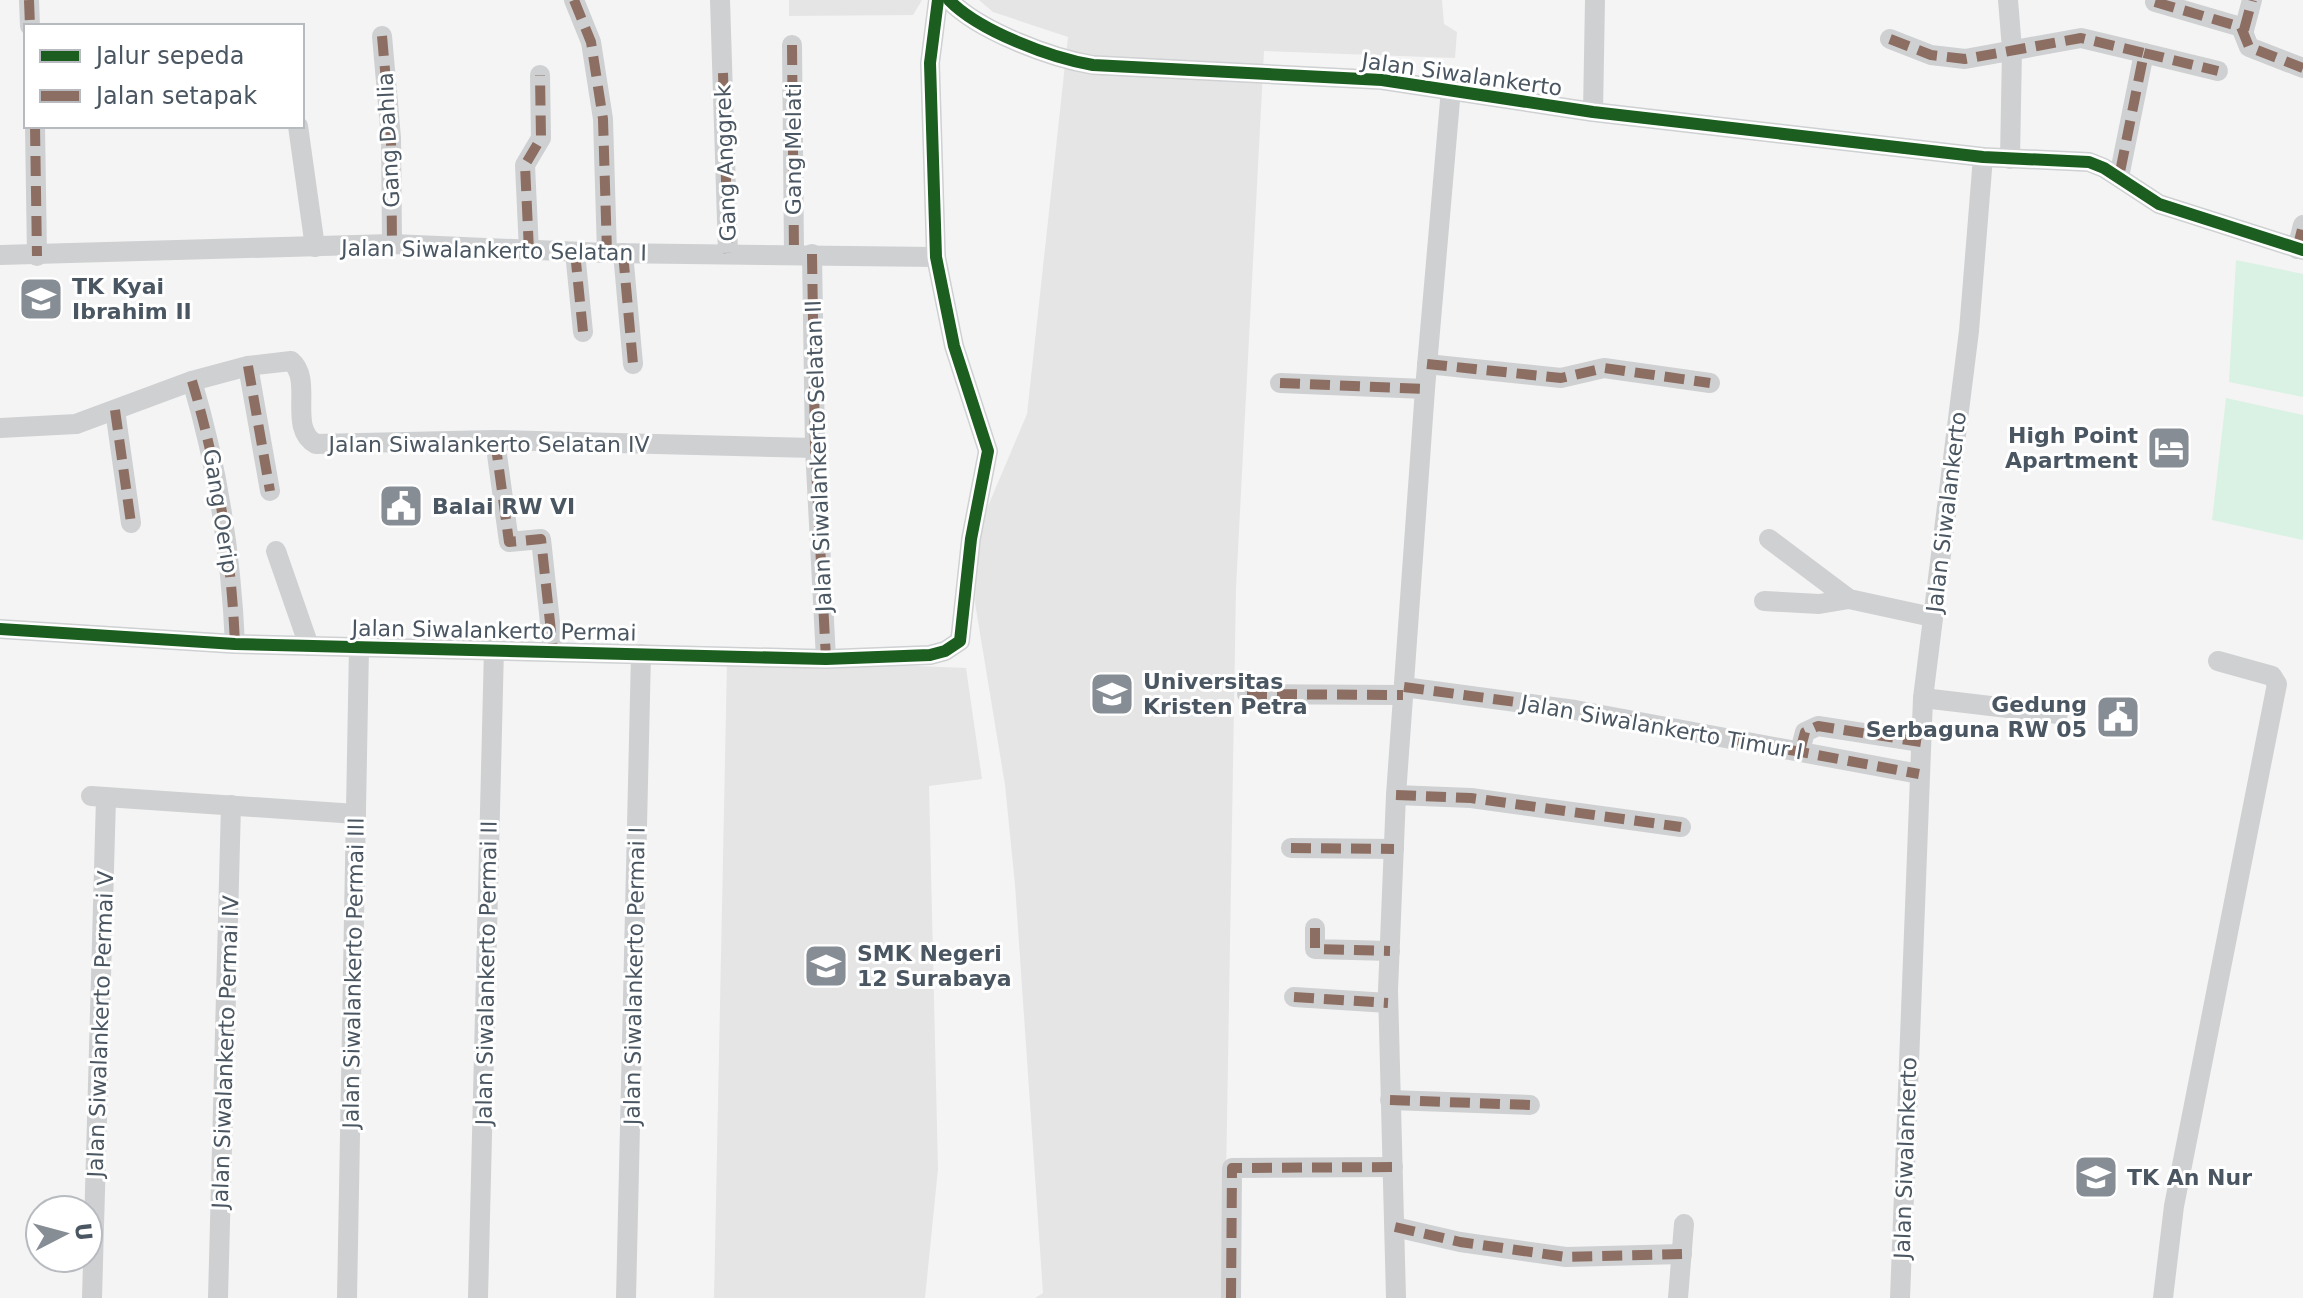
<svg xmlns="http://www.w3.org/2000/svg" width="2303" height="1298" viewBox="0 0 2303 1298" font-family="'DejaVu Sans',sans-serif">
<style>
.education{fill:#e6e5e6}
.green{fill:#d9f2e3}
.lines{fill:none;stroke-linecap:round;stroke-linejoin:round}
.minor{stroke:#ced0d2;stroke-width:20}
.quiet{stroke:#8d6e63;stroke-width:10;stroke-dasharray:20 10;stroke-linecap:butt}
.cycleway-casing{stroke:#fff;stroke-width:17}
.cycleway{stroke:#1b5e20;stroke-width:12}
.labels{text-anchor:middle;stroke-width:6;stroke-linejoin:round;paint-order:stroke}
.street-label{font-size:22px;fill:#4a5661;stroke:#fff}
.poi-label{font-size:22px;font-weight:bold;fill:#4a5661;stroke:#fff;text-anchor:start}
</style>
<rect width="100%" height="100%" fill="#f4f4f4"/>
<g class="education">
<path d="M789,0h133l-9,15 -124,1z"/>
<path d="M979,0h463l2,24 13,8 -2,26 -191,-7 -28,537 -12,710h-189l8,-5 -28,-408 -10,-100 -30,-182 2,-71 50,-118 41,-377 -75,-25z"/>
<path d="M797,661l169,7 16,111 -53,7 9,383 -13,129h-211l13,-636z"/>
</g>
<g class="green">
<path d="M2236,260l67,14v123l-74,-15z"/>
<path d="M2226,398l77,17v125l-91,-20z"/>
</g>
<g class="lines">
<g class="minor">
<path d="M29,0l1,26"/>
<path d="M574,0l17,42 12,77 4,134"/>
<path d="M720,0l8,253"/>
<path d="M949,0c30,31 102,58 144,65l289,15 211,32 390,45 106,5 15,6 55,36 144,46"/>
<path d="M2008,0l4,49 -2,110"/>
<path d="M2155,2l86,25 8,20 54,21"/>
<path d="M2244,30l8,-30"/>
<path d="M382,36l9,102 1,106"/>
<path d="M1890,39l41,16 34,4 116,-21 63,15 -25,124"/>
<path d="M792,45l2,208"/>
<path d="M2144,53l74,18"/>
<path d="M1593,112l2,-112"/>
<path d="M35,126l2,130"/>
<path d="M298,126l17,121"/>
<path d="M2297,249l6,-24"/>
<path d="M529,251l-4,-86 16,-27 -1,-63"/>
<path d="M575,252l8,80"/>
<path d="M623,253l10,111"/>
<path d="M812,254l3,194 11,211"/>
<path d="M0,255l392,-11 215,9 329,4"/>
<path d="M1427,364l134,14 43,-10 106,15"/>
<path d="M248,366l22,125"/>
<path d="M192,381c26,87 39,172 43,263"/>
<path d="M1280,383l145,6"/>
<path d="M115,410l16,113"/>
<path d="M0,428l76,-4 116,-43 56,-15 43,-5c23,19 -4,68 25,83l179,-4 320,8"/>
<path d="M495,440l14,102 32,-3 12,111"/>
<path d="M1769,539l80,60 83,18"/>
<path d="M276,551l33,95"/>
<path d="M1764,601l55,3 30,-5"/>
<path d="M0,629l235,15 591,15 104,-4 15,-4 15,-10 11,-102 17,-88 -34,-105 -18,-89 -6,-194 8,-63"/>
<path d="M1404,687l171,23 344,64"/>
<path d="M1247,694l156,1"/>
<path d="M1923,698l135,16"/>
<path d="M1800,751l5,-19 13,-6 103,16"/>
<path d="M1396,795l75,3 210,29"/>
<path d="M91,796l265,18"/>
<path d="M1291,848l103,1"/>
<path d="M1315,928v21l75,2"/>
<path d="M1294,997l94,6"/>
<path d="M1390,1100l140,5"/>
<path d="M1395,1227l65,15 106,15 116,-3"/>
<path d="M92,1298l14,-500"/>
<path d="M218,1298l13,-493"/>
<path d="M347,1298l12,-651"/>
<path d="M478,1298l16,-650"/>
<path d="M626,1298l15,-644"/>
<path d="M1231,1298l1,-130 161,-1"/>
<path d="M1396,1298l-8,-308 8,-195 29,-406 26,-300"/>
<path d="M1678,1298l6,-74"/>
<path d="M1900,1298l23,-600 46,-367 14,-174"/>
<path d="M2163,1298l11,-92 103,-522 -5,-8 -54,-15"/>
</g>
<g class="quiet">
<path d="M29,0l1,26"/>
<path d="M574,0l17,42 12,77 4,134"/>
<path d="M2155,2l86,25 8,20 54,21"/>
<path d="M2244,30l8,-30"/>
<path d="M382,36l9,102 1,106"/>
<path d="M1890,39l41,16 34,4 116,-21 63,15 -25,124"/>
<path d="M792,45l2,208"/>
<path d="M2144,53l74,18"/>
<path d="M723,73l5,180"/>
<path d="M35,126l2,130"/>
<path d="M2297,249l6,-24"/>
<path d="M529,251l-4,-86 16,-27 -1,-63"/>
<path d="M575,252l8,80"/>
<path d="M623,253l10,111"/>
<path d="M812,254l3,194 11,211"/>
<path d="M1427,364l134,14 43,-10 106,15"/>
<path d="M248,366l22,125"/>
<path d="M192,381c26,87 39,172 43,263"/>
<path d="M1280,383l145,6"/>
<path d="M115,410l16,113"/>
<path d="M495,440l14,102 32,-3 12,111"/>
<path d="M1404,687l171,23 344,64"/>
<path d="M1247,694l156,1"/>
<path d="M1800,751l5,-19 13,-6 103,16"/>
<path d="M1396,795l75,3 210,29"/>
<path d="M1291,848l103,1"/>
<path d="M1315,928v21l75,2"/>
<path d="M1294,997l94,6"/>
<path d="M1390,1100l140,5"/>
<path d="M1395,1227l65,15 106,15 116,-3"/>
<path d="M1231,1298l1,-130 161,-1"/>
</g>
<g class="cycleway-casing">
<g id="cycleway">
<path d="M949,0c30,31 102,58 144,65l289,15 211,32 390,45 106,5 15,6 55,36 144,46"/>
<path d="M0,629l235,15 591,15 104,-4 15,-4 15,-10 11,-102 17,-88 -34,-105 -18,-89 -6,-194 8,-63"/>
</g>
</g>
<use href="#cycleway" class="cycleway"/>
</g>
<defs>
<g id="school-square" transform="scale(2.3)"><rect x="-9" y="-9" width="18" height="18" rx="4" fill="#868d94" stroke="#fff"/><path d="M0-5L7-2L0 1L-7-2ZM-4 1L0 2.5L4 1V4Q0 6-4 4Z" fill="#fff"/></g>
<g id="hotel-square" transform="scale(2.3)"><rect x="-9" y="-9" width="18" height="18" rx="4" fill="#868d94" stroke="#fff"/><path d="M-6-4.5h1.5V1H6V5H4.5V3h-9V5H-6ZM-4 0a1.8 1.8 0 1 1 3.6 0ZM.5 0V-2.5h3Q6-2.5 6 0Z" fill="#fff"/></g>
<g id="civic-square" transform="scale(2.3)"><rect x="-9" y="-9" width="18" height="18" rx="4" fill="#868d94" stroke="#fff"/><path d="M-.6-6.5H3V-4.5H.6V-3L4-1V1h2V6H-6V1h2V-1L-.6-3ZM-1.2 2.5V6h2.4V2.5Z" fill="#fff"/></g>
<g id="university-square" transform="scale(2.3)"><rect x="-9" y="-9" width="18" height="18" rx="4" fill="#868d94" stroke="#fff"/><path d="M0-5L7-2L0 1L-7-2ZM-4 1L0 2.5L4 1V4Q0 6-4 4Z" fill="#fff"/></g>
</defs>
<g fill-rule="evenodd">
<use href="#school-square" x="41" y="299"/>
<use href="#hotel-square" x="2169" y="448"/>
<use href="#civic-square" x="401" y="506"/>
<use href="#university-square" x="1112" y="694"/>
<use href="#civic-square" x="2118" y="717"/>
<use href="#school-square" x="826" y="966"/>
<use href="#school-square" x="2096" y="1177"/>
</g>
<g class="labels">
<g class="street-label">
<text transform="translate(1462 74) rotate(8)" y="8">Jalan Siwalankerto</text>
<text transform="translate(388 140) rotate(-93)" y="8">Gang Dahlia</text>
<text transform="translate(793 149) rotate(-90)" y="8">Gang Melati</text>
<text transform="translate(725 163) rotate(-92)" y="8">Gang Anggrek</text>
<text transform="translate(494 250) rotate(1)" y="8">Jalan Siwalankerto Selatan I</text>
<text x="489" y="452">Jalan Siwalankerto Selatan IV</text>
<text transform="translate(818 456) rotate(-92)" y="8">Jalan Siwalankerto Selatan II</text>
<text transform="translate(221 511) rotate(81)" y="8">Gang Oerip</text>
<text transform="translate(1946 512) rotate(-83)" y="8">Jalan Siwalankerto</text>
<text transform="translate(494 630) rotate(1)" y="8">Jalan Siwalankerto Permai</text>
<text transform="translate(1662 727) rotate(10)" y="8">Jalan Siwalankerto Timur I</text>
<text transform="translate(353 973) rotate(-89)" y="8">Jalan Siwalankerto Permai III</text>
<text transform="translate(486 973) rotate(-89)" y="8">Jalan Siwalankerto Permai II</text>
<text transform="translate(634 976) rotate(-89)" y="8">Jalan Siwalankerto Permai I</text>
<text transform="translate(100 1024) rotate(-88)" y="8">Jalan Siwalankerto Permai V</text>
<text transform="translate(225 1052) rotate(-88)" y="8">Jalan Siwalankerto Permai IV</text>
<text transform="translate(1905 1158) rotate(-88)" y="8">Jalan Siwalankerto</text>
</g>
<g class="poi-label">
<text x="72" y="294">TK Kyai<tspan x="72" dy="25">Ibrahim II</tspan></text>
<text x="2138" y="443" text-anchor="end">High Point<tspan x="2138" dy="25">Apartment</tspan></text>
<text x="432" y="514">Balai RW VI</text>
<text x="1143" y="689">Universitas<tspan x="1143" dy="25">Kristen Petra</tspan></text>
<text x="2087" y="712" text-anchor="end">Gedung<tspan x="2087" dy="25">Serbaguna RW 05</tspan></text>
<text x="857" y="961">SMK Negeri<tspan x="857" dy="25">12 Surabaya</tspan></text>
<text x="2127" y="1185">TK An Nur</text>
</g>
</g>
<rect x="24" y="24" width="280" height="104" fill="#ffffff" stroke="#b7bbc0" stroke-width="2"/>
<rect x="40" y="50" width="40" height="12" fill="#1b5e20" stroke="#b7bbc0" stroke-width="2"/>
<text x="96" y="64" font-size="24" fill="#4a5661">Jalur sepeda</text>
<rect x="40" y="90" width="40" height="12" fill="#8d6e63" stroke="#b7bbc0" stroke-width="2"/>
<text x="96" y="104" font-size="24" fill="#4a5661">Jalan setapak</text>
<g transform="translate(64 1234) rotate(84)"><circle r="38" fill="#ffffff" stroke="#b7bbc0" stroke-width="2"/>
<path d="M0-6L14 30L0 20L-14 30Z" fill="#868d94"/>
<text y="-12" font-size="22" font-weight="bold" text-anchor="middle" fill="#4a5661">U</text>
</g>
</svg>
